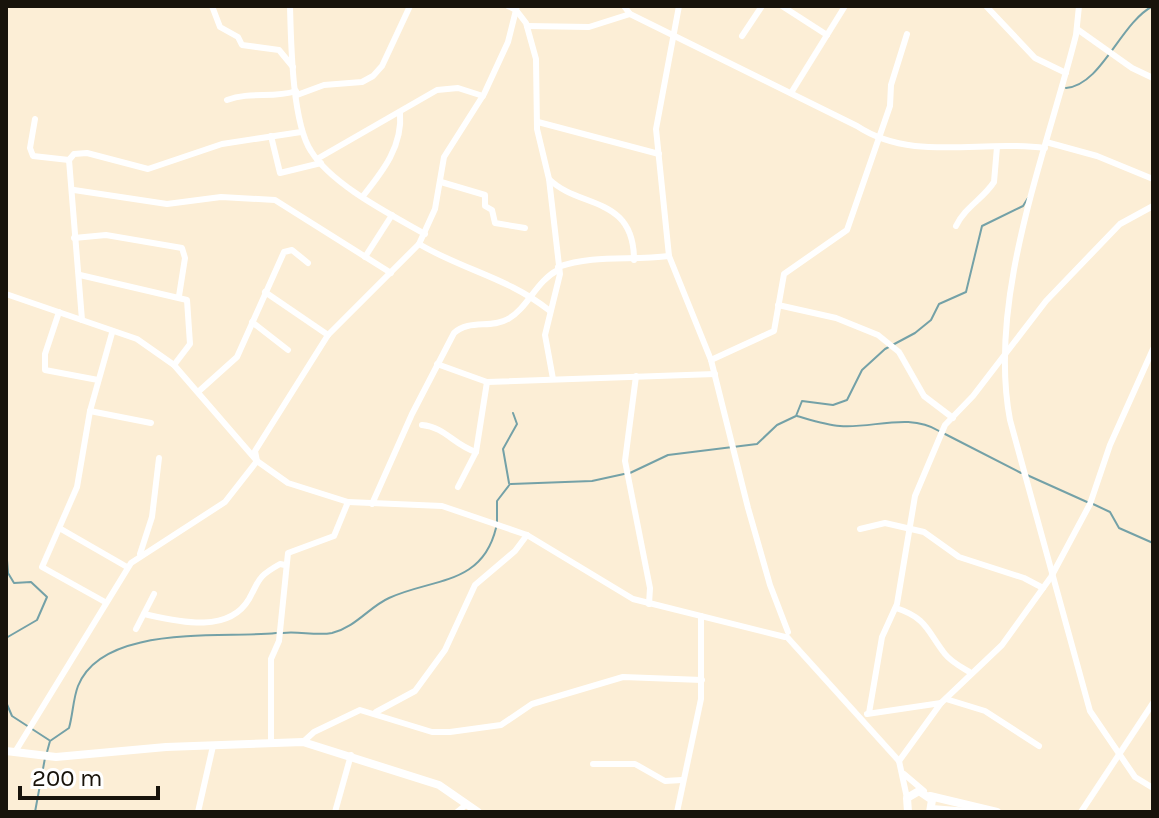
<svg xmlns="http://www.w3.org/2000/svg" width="1159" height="818" viewBox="0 0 1159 818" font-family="Karla,sans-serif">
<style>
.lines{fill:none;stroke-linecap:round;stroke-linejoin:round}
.stream{stroke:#74a1a7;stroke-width:2}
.minor{stroke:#fff;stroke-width:6}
.major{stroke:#fff;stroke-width:8}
</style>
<rect width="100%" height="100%" fill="#fceed6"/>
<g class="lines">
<g class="stream">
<path d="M1066,88c36,-3 54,-65 87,-82"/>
<path d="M797,416c14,4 29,9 43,10 32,3 69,-14 99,5"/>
<path d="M945,434l76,39"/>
<path d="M630,473l38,-18 89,-11 20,-19 19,-9 6,-15 31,4 14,-5 15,-30 23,-21 30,-16 16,-13 8,-16 27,-12 16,-66 41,-20 5,-8"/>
<path d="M1027,475l60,27"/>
<path d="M509,483l-6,-34 14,-25 -4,-11"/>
<path d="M511,484l81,-3 32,-7"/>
<path d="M1093,504l17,8 9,16 34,15"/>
<path d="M497,522v-21l13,-17"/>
<path d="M6,547l2,26 6,10 17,-1 16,15 -10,23 -31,18"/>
<path d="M283,633c15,-2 34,3 49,0 24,-6 37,-26 57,-35 43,-20 93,-12 107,-70"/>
<path d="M6,702l6,14 37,24"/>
<path d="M47,752l3,-11 19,-13c4,-14 4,-29 9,-42 25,-63 145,-47 198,-53"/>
<path d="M35,812l10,-54"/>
</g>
<g class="minor">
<path d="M212,6l8,21 18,10 4,8 37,5 14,17"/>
<path d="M290,6c1,36 2,116 21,145 21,34 79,63 114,83"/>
<path d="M508,6l8,4 10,13 10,36 1,70 12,50 11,95 -15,61 8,44"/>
<path d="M624,6l6,8 227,112c56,37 125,13 188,22"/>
<path d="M679,6l-23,123 13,127 42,104 37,148 22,77 18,47"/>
<path d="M782,6l45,29"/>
<path d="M986,6l49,52 31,15"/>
<path d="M1079,6l-3,29c-30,119 -89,263 -66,385l80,291 45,66 18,11"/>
<path d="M527,26l62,1 41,-13"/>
<path d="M1077,29l55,39 21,10"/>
<path d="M742,36l20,-30"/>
<path d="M791,93l54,-87"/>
<path d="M297,95l27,-10 38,-3 11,-6 9,-10 28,-60"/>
<path d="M227,100c24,-9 46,-1 69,-9"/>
<path d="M35,119l-5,29 3,8 36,4 5,-6 13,-1 61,16 74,-25 79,-12"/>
<path d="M538,122l121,32"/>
<path d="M271,136l9,37 41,-10"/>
<path d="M1046,142l51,14 56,23"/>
<path d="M317,159l120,-69 21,-2 25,8"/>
<path d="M69,160l13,160"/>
<path d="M549,179c30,30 85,16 85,81"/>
<path d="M441,182l44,13v11l7,4 3,13 30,5"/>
<path d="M74,190l93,14 54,-7 54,3 116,73"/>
<path d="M363,196c20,-25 40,-50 37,-84"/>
<path d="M956,226c9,-19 27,-27 38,-44l3,-35"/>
<path d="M74,238l32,-3 76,13 3,10 -6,38"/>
<path d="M419,244c44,26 90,34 131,67"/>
<path d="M365,257l27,-42"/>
<path d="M558,267c36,-13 73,-6 111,-11"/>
<path d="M80,275l107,25 3,44 -16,21"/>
<path d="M265,292l63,43"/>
<path d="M6,294l131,45 37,26 83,96 31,22 60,19 94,4 85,29 106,64 152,38"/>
<path d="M778,305l58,13 42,17 21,17 25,44 29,22"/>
<path d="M59,312l-14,42v16l53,10"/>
<path d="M252,322l36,28"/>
<path d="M711,360l63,-29 10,-57 63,-44 43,-124 1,-21 16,-51"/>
<path d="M437,364l50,18 228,-8"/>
<path d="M636,376l-11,85 25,127 -1,16"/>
<path d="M198,392l39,-35 47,-105 8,-2 16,13"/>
<path d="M90,411l61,12"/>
<path d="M422,425c23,2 32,20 54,27"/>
<path d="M458,487l18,-35 11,-70"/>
<path d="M372,504l40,-90 42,-81c15,-14 37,-4 54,-14 20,-11 28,-38 50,-49"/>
<path d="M61,529l66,38"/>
<path d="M860,529l25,-6 39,9 35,25 65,21 19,10"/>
<path d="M140,554l12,-37 7,-59"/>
<path d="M105,602l-63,-35 35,-80 13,-76 22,-78"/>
<path d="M896,608c31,10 31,23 49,46 6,8 18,14 26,19"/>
<path d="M144,614c32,7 84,21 105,-15 11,-20 8,-22 31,-35l5,1"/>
<path d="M136,629l18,-35"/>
<path d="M787,637l112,124 8,37"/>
<path d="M946,699l39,12 54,35"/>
<path d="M376,712l39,-21 30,-41 30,-65 40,-34 12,-16"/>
<path d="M869,713l13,-76 15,-33 18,-108 30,-71 28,-29 73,-95 74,-77 33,-18"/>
<path d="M867,714l74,-11"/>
<path d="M271,742v-83l8,-18 9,-88 46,-17 14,-34"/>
<path d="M303,742l11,-10 46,-22 72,22h18l51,-7 31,-21 91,-27 79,3"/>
<path d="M15,752l116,-189 94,-61 32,-41 -2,-10 73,-116 91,-91 16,-35 9,-52 40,-63 24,-52 9,-36"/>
<path d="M899,761l42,-58 61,-58 49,-68 39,-73 20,-59 43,-96"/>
<path d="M593,764h42l30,17 17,-1"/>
<path d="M904,774l20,17"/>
<path d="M198,812l15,-66"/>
<path d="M335,812l16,-57"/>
<path d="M457,812l10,-8"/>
<path d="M677,812l24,-113v-83"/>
<path d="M1081,812l72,-109"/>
</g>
<g class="major">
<path d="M6,751l50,6 110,-10 137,-5 136,43 39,27"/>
<path d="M930,796l67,16"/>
<path d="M932,809l36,3"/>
<path d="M908,812l-1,-14 12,-7 13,9 -2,12"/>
</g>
</g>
<rect width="1159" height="818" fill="none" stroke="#18130b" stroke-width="16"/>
<path d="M20 786v12h138v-12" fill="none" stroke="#18130b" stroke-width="4"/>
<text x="32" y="786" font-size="24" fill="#18130b" stroke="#ffffff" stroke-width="6" paint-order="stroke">200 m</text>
</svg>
